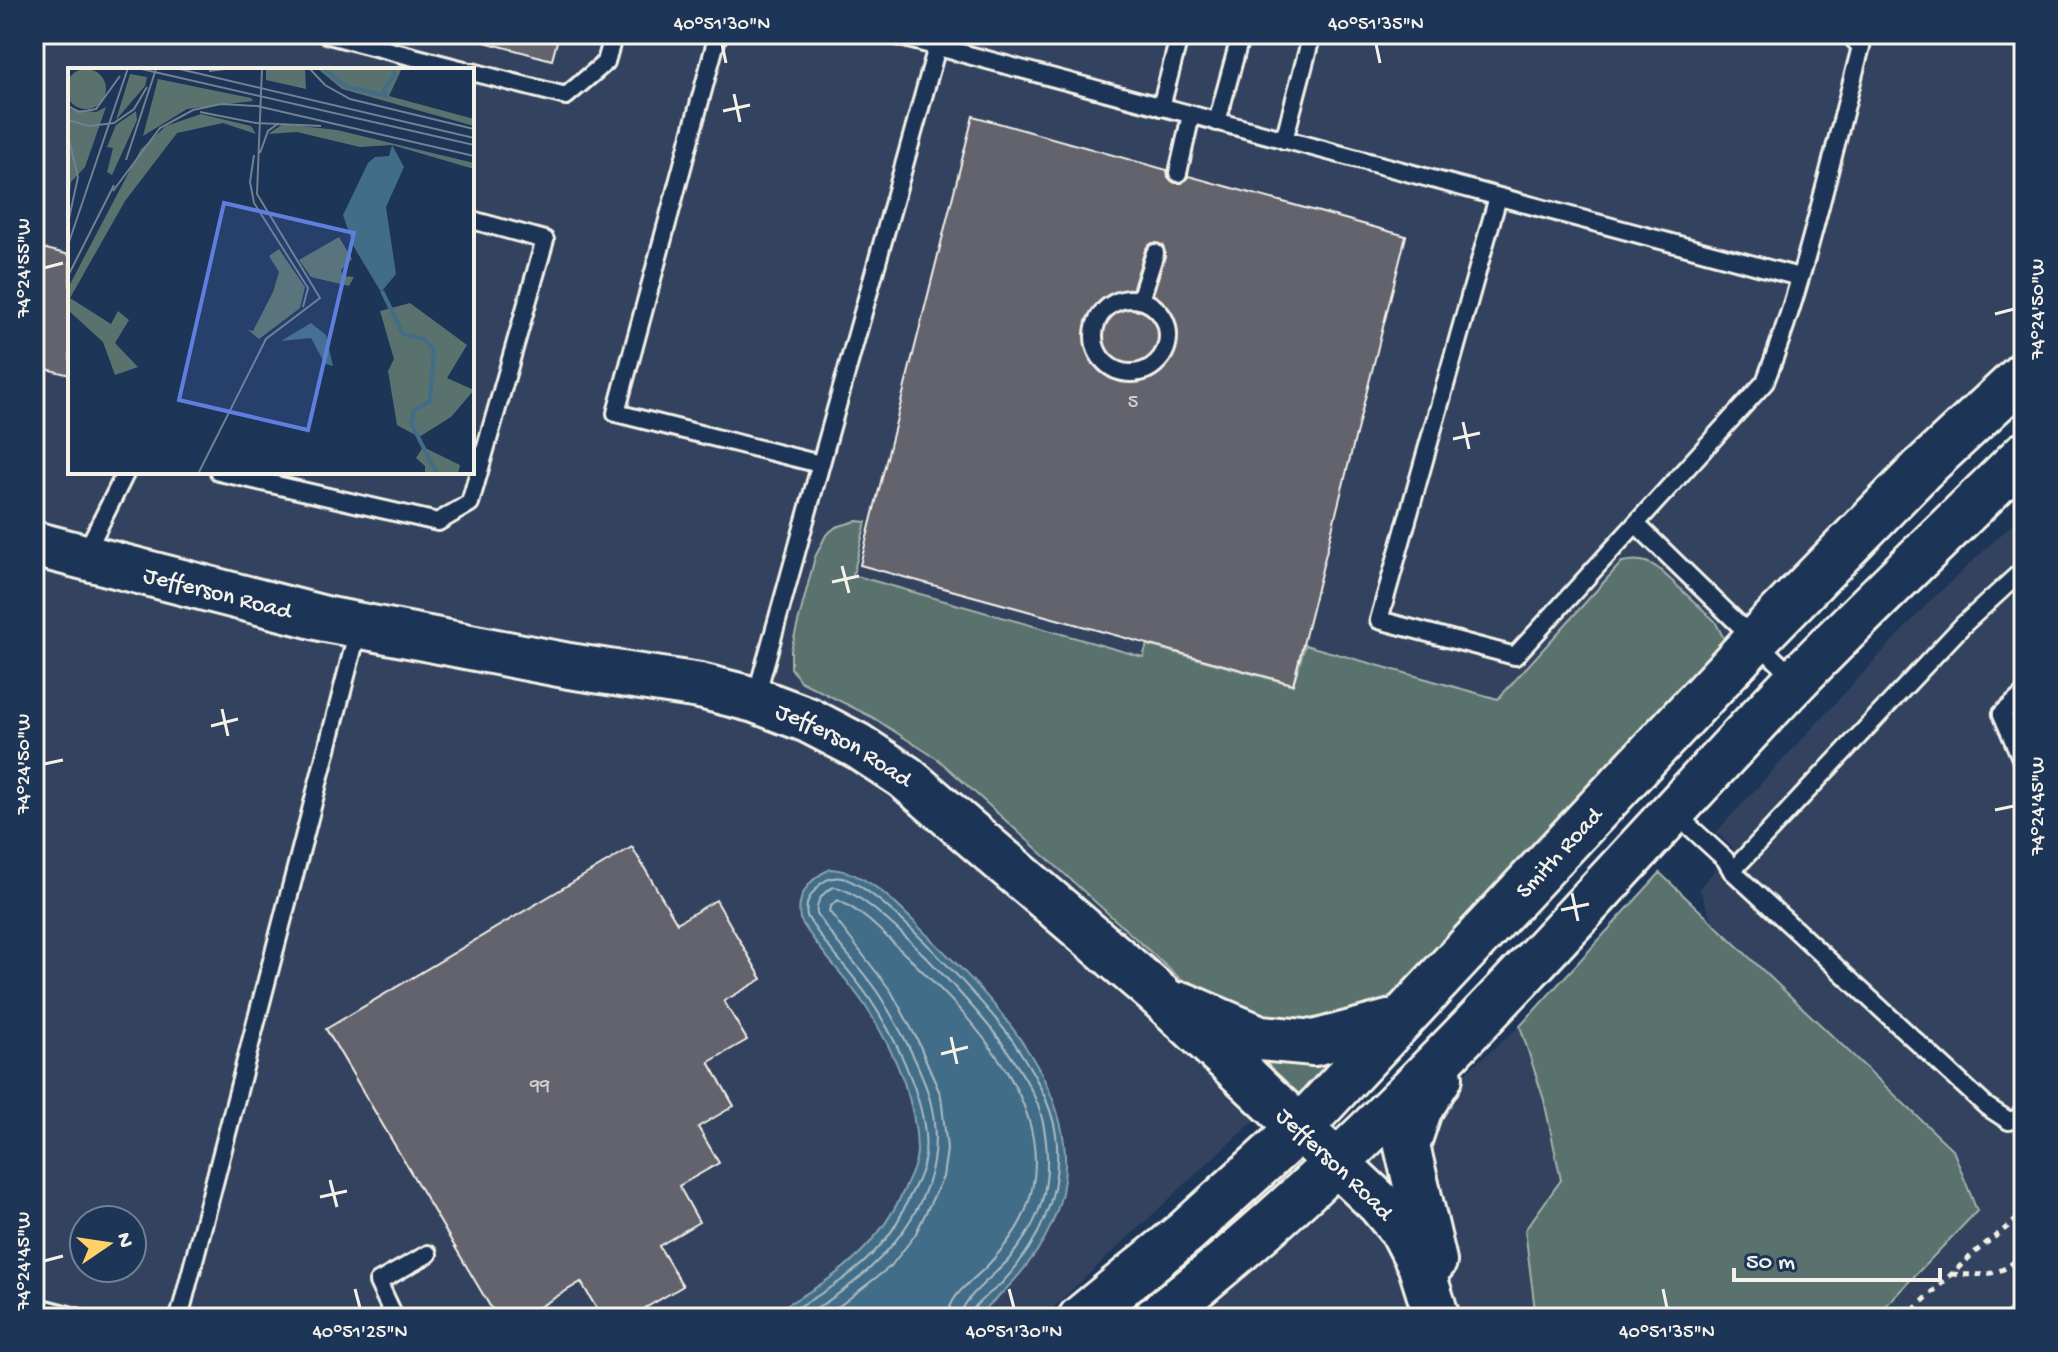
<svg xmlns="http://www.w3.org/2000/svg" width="2058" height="1352" viewBox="0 0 2058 1352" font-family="'Gochi Hand',sans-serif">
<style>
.built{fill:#32435e;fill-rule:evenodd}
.green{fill:#5a726e;stroke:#a7b2ab;stroke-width:2}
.water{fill:#426d88;stroke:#89a2ae;stroke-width:2}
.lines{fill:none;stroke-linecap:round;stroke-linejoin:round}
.shore{stroke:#adbcc2;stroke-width:2}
.building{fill:#64636e;stroke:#f4f1e8;stroke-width:2;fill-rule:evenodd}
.lane-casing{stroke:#f4f1e8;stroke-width:22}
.secondary-casing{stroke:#f4f1e8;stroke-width:50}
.path{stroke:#f4f1e8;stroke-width:5;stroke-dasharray:6 6;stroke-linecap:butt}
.lane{stroke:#1d3557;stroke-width:16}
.secondary{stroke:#1d3557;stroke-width:44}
.ticks{fill:none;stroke:#f4f1e8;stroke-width:3}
.labels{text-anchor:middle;stroke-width:6;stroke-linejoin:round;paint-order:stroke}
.number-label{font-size:20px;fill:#d0ceca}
.street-label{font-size:24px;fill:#f4f1e8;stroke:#1d3557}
.inset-river{fill:none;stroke:#426d88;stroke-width:4}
.inset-road{fill:none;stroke:#738091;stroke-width:2}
.view{fill:#5e7fdd;fill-opacity:0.15;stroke:#5e7fdd;stroke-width:4}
.inset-edge{fill:none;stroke:#f4f1e8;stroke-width:4}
.neatline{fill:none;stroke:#f4f1e8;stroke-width:3}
.ticks-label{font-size:20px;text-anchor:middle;fill:#f4f1e8}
</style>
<rect width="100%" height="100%" fill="#1d3557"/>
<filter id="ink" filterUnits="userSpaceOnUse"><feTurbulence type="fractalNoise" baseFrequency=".0125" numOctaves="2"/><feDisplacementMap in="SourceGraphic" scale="16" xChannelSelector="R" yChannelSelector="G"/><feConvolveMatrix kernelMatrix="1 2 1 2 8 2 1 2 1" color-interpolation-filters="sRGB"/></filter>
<g filter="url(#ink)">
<g class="built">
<path d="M34,34h1990v321l-637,647 -160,143 -185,173h-1008zM70,70h402v402h-402zM84,1220h48v48h-48z"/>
<path d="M2024,513v805h-150l103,-107 -264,-288 -14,-35 35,-39 -18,-17 212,-229z"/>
<path d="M1520,1026l24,74 17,81 -36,49 11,88h-364l141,-116z"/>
<path d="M1664,1304l30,14h-53z"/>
</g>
<g class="green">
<path d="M856,521l10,1 -13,53 290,82 4,-12 146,40 12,-40 193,54 124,-137c15,-3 25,-2 37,7l56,52 8,16v11l-255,280 -81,74 -42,17 -70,4 -86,-36 -250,-227 -67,-43 -72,-36 -9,-13v-18l24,-93 11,-22 10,-8z"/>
<path d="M1660,873l293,277 24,61 -103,107h-180l-30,-14 -23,14h-105l-11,-88 36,-50 -17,-80 -24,-74z"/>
<path d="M1349,1049l-46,49 -50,-46z"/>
</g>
<g class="water">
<path d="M831,869c41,3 74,45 102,72 124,117 203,247 41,377h-212c63,-33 112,-62 142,-128 6,-13 13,-26 13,-41 -1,-49 -24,-100 -51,-142 -20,-31 -48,-56 -66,-88 -4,-23 9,-41 31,-50z"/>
<path d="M2024,1298v20h-26z"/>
</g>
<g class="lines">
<g class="shore">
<path d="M779,1318c34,-19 73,-40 99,-70 13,-13 22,-29 29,-46 5,-11 12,-22 15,-33 15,-48 -23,-125 -49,-165 -19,-31 -48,-56 -66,-88 -2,-10 1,-19 9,-27 7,-9 15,-13 26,-11 36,7 147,129 171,163 18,27 38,60 43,93 7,58 -15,107 -54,149 -10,10 -31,21 -32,35"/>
<path d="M800,1318c79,-44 155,-119 130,-218 -9,-34 -29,-69 -47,-99 -19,-32 -48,-56 -66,-88 -2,-11 7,-22 17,-26 37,3 148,127 171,160 13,20 28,42 35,64 8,27 10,63 2,90 -6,21 -19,41 -33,58 -13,16 -48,39 -49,59"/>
<path d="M824,1318l67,-52 24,-31 28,-58 4,-28 -6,-53 -24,-57 -26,-48 -62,-80 1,-4 7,-7c27,11 50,38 71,57 65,63 158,155 117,255 -8,20 -23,38 -38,54 -16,17 -38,28 -39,52"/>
</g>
</g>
<g class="building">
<path d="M482,34h77l-7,26 -71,-19z"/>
<path d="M973,116l194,54 1,7 7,6h7l7,-7 217,60 -113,448 -433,-119zM1152,243l11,2 2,11 -15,48 -7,6 -6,1 -6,-4 -1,-10 15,-47z"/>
<path d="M34,246l36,9v120l-36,-9z"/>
<path d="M632,847l45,76 39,-23 46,79 -38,22 23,39 -38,22 25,44 -36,21 21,36 -40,23 20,36 -40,24 24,40 -55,32h-26l-21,-36 -60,36h-24l-171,-289z"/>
</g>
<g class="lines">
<g class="lane-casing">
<g id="lane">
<path d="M325,34l139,36"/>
<path d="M718,34l-102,379 204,51"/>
<path d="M890,34l909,243"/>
<path d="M472,72l94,24 40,-34 8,-28"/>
<path d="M1161,107l19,-73"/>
<path d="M1217,122l24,-88"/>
<path d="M1284,140l28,-106"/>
<path d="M1178,173l13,-58"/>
<path d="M1498,197l-119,423 136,36 250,-274c42,-108 66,-223 96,-335l-12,-13"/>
<circle cx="1131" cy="336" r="37"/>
<path d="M1140,300l15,-47"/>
<path d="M219,472l219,50 32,-19 75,-263 -73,-20"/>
<path d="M1636,524l159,155"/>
<path d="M84,556l42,-84"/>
<path d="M2024,694l-22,20 22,51"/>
<path d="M755,700l182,-653"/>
<path d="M1676,814l49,45 7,12 254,235 23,15 7,-2 8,-7"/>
<path d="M1732,871l231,-246 61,-56"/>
<path d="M34,1306l46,12"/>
<path d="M179,1318l180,-692"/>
<path d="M395,1318l-17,-36 50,-28"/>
</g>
</g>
<g class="secondary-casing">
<g id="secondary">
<path id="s1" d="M34,544l291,75 244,47 131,20 55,14 53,20 50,26 47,31 254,218 220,208 25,30 16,31 17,54"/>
<path d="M1183,1005l77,33 54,5 86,-23"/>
<path d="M1434,1261l-27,-115 12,-36 21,-33"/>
<path id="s2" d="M1081,1318l105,-86 113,-103 464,-497 159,-163 102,-95"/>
<path d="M1156,1318c239,-185 432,-421 640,-638 75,-77 152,-150 228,-225"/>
</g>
</g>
<g class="path">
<path d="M1952,1274c28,2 61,3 72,-29"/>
<path d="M1905,1318l70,-66 49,-38"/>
</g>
<use href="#lane" class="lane"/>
<use href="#secondary" class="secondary"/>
</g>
</g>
<path class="ticks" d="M722,44l4,19M1376,44l4,19M734,94l6,28M723,111l27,-6M44,268l19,-5M1995,314l19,-5M1463,422l6,27M1453,439l27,-6M842,566l7,27M832,582l27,-6M222,709l6,27M211,726l27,-7M44,764l19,-4M1995,810l19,-4M1572,893l6,28M1561,910l28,-6M951,1037l6,27M941,1054l27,-7M330,1180l7,27M320,1197l27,-6M44,1261l19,-5M355,1289l5,19M1009,1289l5,19M1663,1289l4,19"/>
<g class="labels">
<g class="number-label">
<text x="1133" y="407">5</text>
<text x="540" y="1091">99</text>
</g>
<g class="street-label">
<text dy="8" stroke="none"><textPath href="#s1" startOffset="190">Jefferson Road</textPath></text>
<text dy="8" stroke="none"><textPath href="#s1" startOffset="838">Jefferson Road</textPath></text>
<text dy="8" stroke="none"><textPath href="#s2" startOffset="668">Smith Road</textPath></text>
<text dy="8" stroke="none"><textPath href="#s1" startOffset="1486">Jefferson Road</textPath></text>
</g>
</g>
<g transform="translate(68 68)">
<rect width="406" height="406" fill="#1d3557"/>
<path d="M198,0h39l1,21 -40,-9zM334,0l-13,28 85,23v7l-132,-37 -24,-20zM-2 21a20 20 0 1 1 40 0a20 20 0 1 1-40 0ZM62,6l17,3 -2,9 -29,34zM90,11l93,19 2,3 -66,8 -44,27zM38,39l-21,60 -14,15 -3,31v-104l28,3zM68,43l1,9 -25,55 -5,-3 6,-24 -6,-1 9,-22zM133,46l50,12 5,8 -33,-11 -46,10 -52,68 -55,97 41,26 7,-13 11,9 -14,23 23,24 -23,8 -12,-33 -35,-32v-22l73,-139 25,-23zM215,56l54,6 137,33v6l-82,-24 -32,2 -63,-15 -29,2zM271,169l13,22 -11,11 2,6 11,1 -5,9 -38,-9 -12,-17zM211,181l26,38 -5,21 -41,31 -11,-9 5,1 20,-39 6,-20 -10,-16zM342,235l57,42 -20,33 27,12 -23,27 -32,20 -22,-12 -9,-54 6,-12 -14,-48zM355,379l37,18 -2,9h-33v-8l-9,-8z" fill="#5a726e"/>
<path d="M324,77l12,22 -18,40 10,67 -15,18 -27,-45 -11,-32 25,-52 7,-6 14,-1zM243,255l15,12 7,31 -8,-2 -14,-26 -30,3z" fill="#426d88"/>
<path class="inset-river" d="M255,0l23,18 40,10 -2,-7 11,-14 -3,-7M314,223l21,43 21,5 10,11 -4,51 -16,10 -3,12 26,51"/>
<path class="inset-road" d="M69,0l337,77M107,0l299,70M241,0l16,17 25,14 124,30M141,3l24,-3M0,38l11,6 17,-3 24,-33M132,44l56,11 65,3M0,52l21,6 25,-3 20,-14 13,-22M0,68l10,41 -10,46M192,85l8,-22 11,-8M186,87l-4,27 4,21 54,85 -5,19M58,92l30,-91M45,123l47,-63 33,-18 28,-6 36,2 217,50M0,177l60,-177M0,208l46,-91M130,406l68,-135 54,-41 -63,-104 5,-126"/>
<path class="view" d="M156,135l130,30 -46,197 -129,-30z"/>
<rect width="406" height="406" class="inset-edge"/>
</g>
<rect width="2058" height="1352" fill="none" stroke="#1d3557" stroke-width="88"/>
<g transform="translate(108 1244) rotate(77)"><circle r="38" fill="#1d3557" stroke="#738091" stroke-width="2"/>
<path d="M0-6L14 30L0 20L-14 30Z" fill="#ffd166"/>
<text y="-12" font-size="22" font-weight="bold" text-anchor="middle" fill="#f4f1e8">N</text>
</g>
<path d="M1734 1268v12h206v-12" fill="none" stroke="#f4f1e8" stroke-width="4"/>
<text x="1746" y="1268" font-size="24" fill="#f4f1e8" stroke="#1d3557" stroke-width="6" paint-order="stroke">50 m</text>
<rect x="44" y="44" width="1970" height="1264" class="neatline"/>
<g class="ticks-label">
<text x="722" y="29">40°51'30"N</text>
<text x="1376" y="29">40°51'35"N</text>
<text transform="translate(22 268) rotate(-90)" y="7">74°24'55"W</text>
<text transform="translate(2036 309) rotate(-90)" y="7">74°24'50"W</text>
<text transform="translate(22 764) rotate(-90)" y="7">74°24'50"W</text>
<text transform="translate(2036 806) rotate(-90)" y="7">74°24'45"W</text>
<text transform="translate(22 1261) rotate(-90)" y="7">74°24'45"W</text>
<text x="360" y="1337">40°51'25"N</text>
<text x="1014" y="1337">40°51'30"N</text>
<text x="1667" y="1337">40°51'35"N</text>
</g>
</svg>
